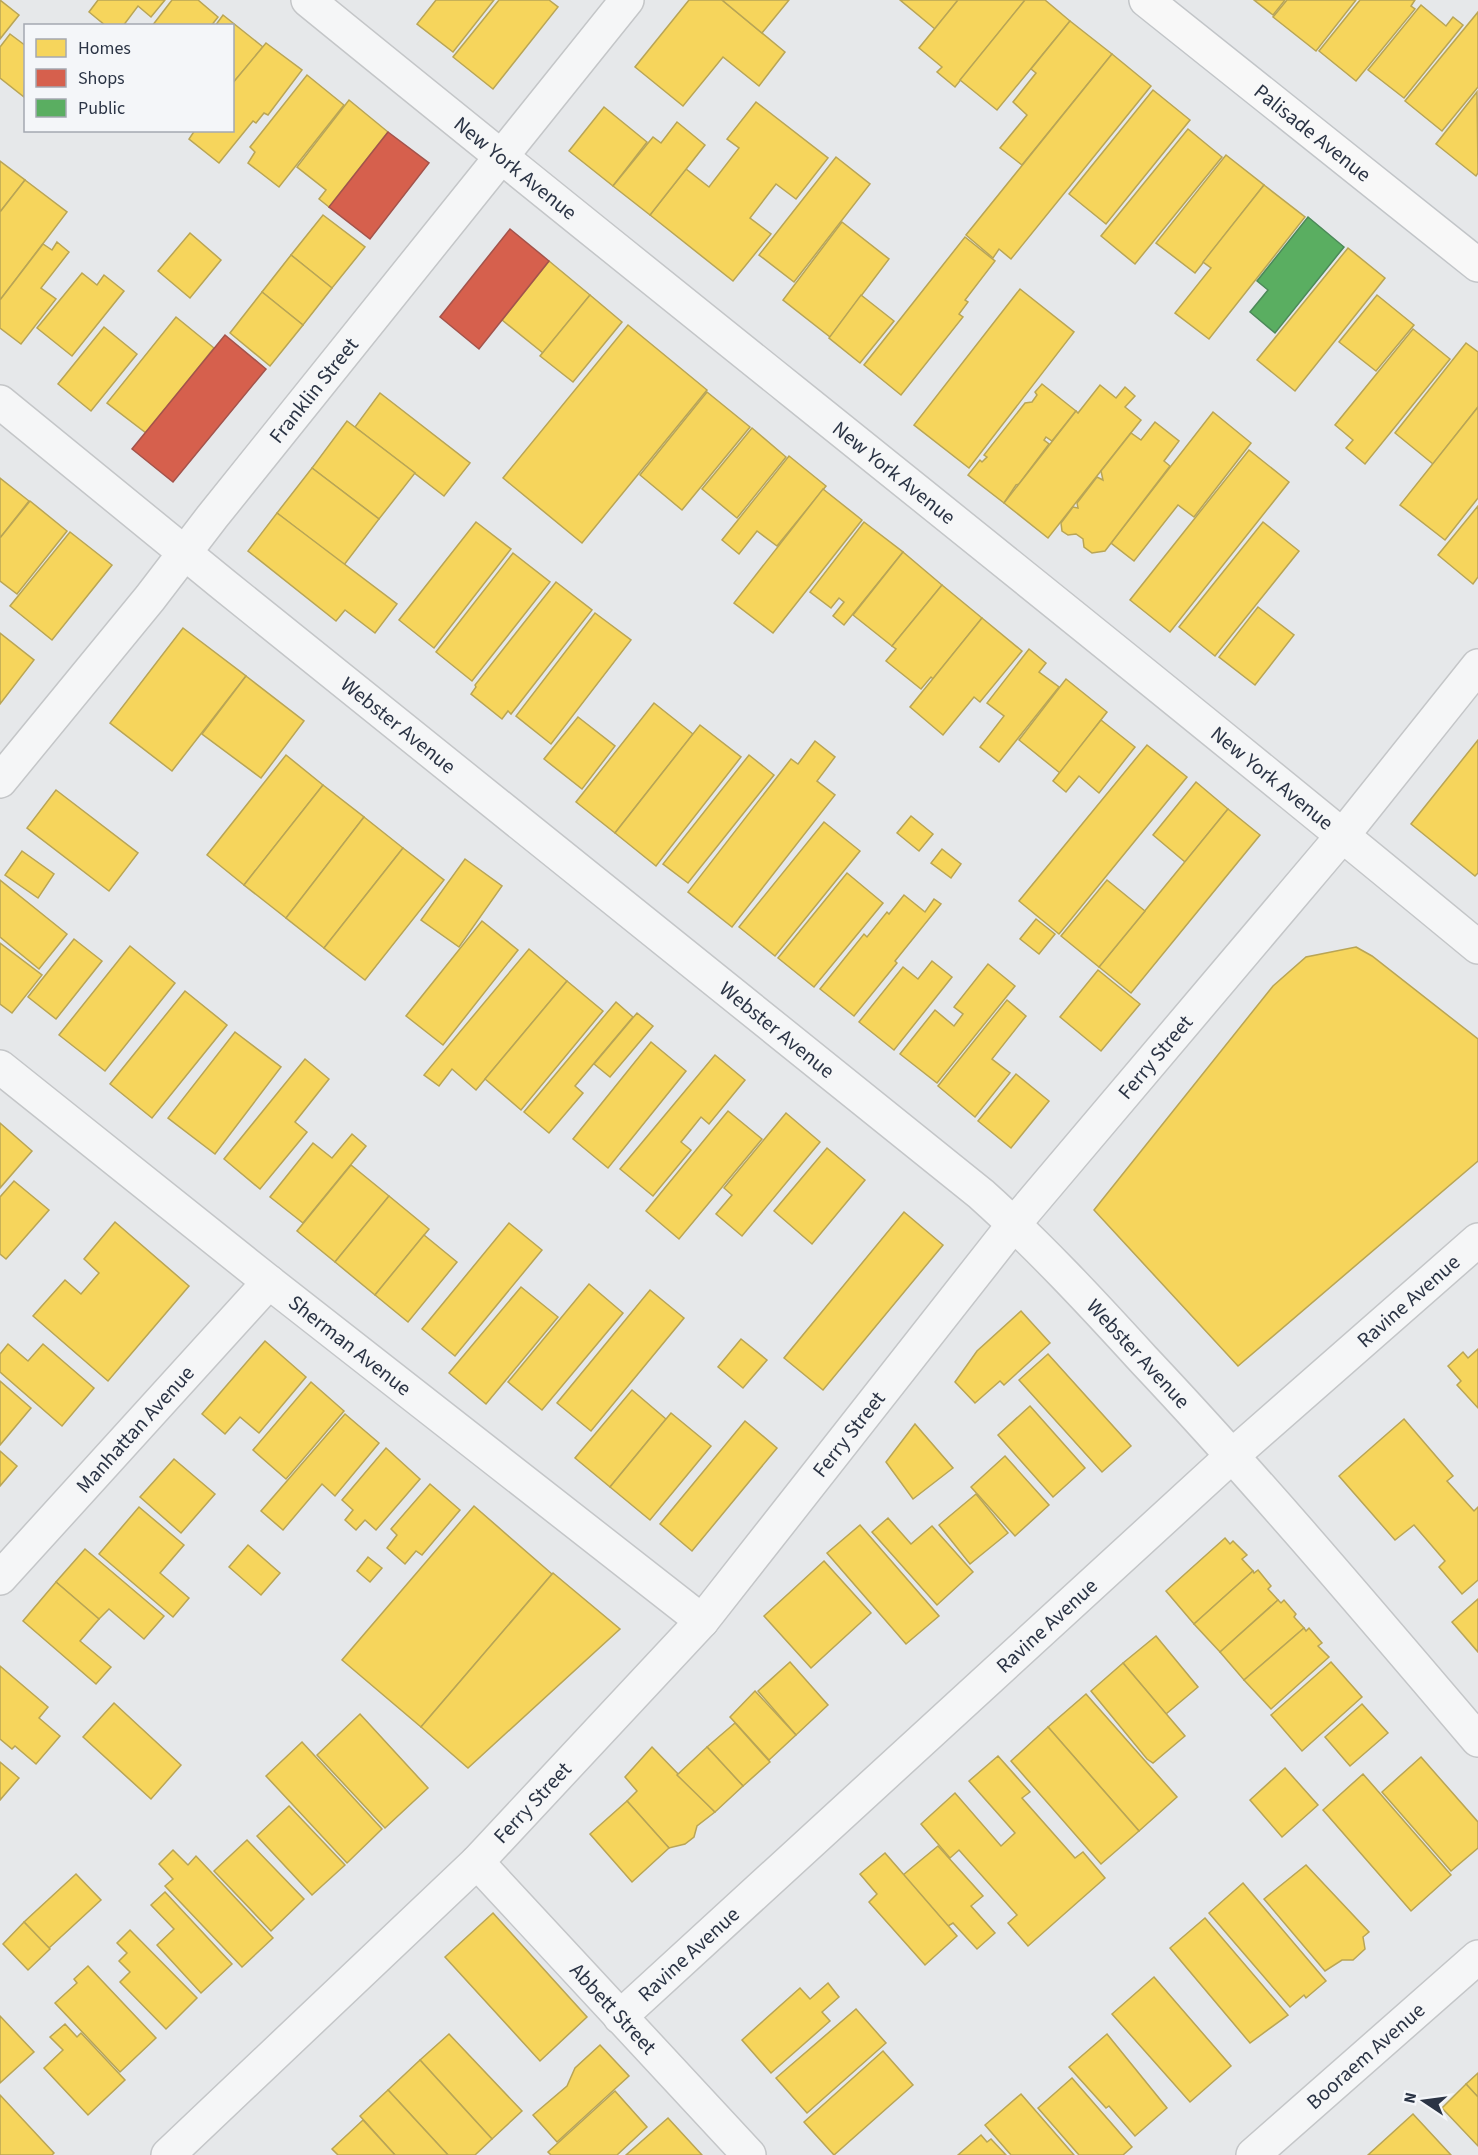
<svg xmlns="http://www.w3.org/2000/svg" width="1478" height="2155" viewBox="0 0 1478 2155" font-family="'Source Sans 3',sans-serif">
<style>
.homes{fill:#f6d55c;stroke:#b9a555;stroke-width:1.5}
.shops{fill:#d6604d;stroke:#a3534b;stroke-width:1.5}
.public{fill:#5aae61;stroke:#4c8959;stroke-width:1.5}
.lines{fill:none;stroke-linecap:round;stroke-linejoin:round}
.minor-casing{stroke:#c4c6c8;stroke-width:36}
.major-casing{stroke:#c2c5c8;stroke-width:36}
.minor{stroke:#f5f6f7;stroke-width:33}
.major{stroke:#f8f8f8;stroke-width:33}
.labels{text-anchor:middle;stroke-width:6;stroke-linejoin:round;paint-order:stroke}
.street-label{font-size:21px;fill:#2b3445;stroke:#f4f6f9}
</style>
<rect width="100%" height="100%" fill="#e6e8ea"/>
<g class="homes">
<path d="M0,0l19,15 -19,24z"/>
<path d="M98,0h67l-14,17 -13,-11 -15,20h-17l-17,-14z"/>
<path d="M172,0h26l20,17 -7,9h-59z"/>
<path d="M436,0h58l-41,52 -36,-28z"/>
<path d="M499,0h50l9,7 -65,82 -40,-32z"/>
<path d="M689,0h33l63,52 -26,34 -36,-29 -40,49 -48,-39z"/>
<path d="M722,0h67l-27,33z"/>
<path d="M900,0h58l-23,29z"/>
<path d="M958,0h67l-70,87 -18,-15 5,-5 -23,-19z"/>
<path d="M1025,0h20l25,21 -73,89 -37,-30z"/>
<path d="M1254,0h31l-12,15z"/>
<path d="M1287,0h69l-40,51 -43,-34z"/>
<path d="M1360,0h55l-4,6 4,3 -59,72 -37,-30z"/>
<path d="M1421,5l25,21 7,-9 10,8 -59,73 -36,-28z"/>
<path d="M1478,12v75l-36,44 -37,-30z"/>
<path d="M223,15l40,32 -31,37v-58h-17z"/>
<path d="M1070,21l42,33 -90,111 -22,-17 27,-33 -14,-13 23,-29 -5,-4z"/>
<path d="M10,34l16,12 -2,51 -24,-19v-31z"/>
<path d="M266,43l36,27 -34,45 -4,-2 -8,10 -3,-2 -34,42 -30,-24 6,-9h37v-46z"/>
<path d="M1112,54l39,32 -140,173 -12,-10 -6,9 -27,-23z"/>
<path d="M307,75l37,30 -65,82 -31,-24 7,-11 -5,-5z"/>
<path d="M1153,90l37,30 -84,104 -37,-30z"/>
<path d="M1477,92l1,81 -2,3 -40,-32z"/>
<path d="M349,100l39,32 -59,75 -10,-8 7,-9 -29,-23z"/>
<path d="M756,102l72,56 -32,41 -20,-15 -26,34 21,16 -38,47 -83,-66 36,-46 23,18 30,-39 -12,-9z"/>
<path d="M604,107l43,35 -34,44 -44,-35z"/>
<path d="M677,122l28,23 -55,70 -37,-29 40,-49 8,6z"/>
<path d="M1188,129l34,28 -87,107 -34,-28z"/>
<path d="M1226,155l38,30 -69,88 -39,-30z"/>
<path d="M836,157l34,27 -76,98 -35,-27z"/>
<path d="M0,161l25,19 -25,32z"/>
<path d="M25,180l42,32 -67,88v-88z"/>
<path d="M1264,185l41,32 -96,122 -34,-26 36,-45 -8,-6z"/>
<path d="M323,215l42,32 -33,41 -41,-33z"/>
<path d="M842,222l47,37 -59,78 -47,-37z"/>
<path d="M190,233l31,27 -31,38 -32,-27z"/>
<path d="M965,237l30,24 -30,39 3,2 -9,12 4,3 -62,78 -37,-30z"/>
<path d="M57,242l12,10 -28,36 15,11 -35,45 -21,-16v-28l43,-56 9,6z"/>
<path d="M1348,248l37,30 -90,113 -38,-31z"/>
<path d="M291,255l41,33 -29,37 -41,-33z"/>
<path d="M549,261l41,34 -47,58 -41,-33z"/>
<path d="M82,273l15,12 7,-10 20,16 -52,65 -35,-28z"/>
<path d="M1020,289l54,43 -105,136 -55,-43z"/>
<path d="M262,292l41,33 -33,41 -40,-33z"/>
<path d="M590,295l32,27 -49,60 -33,-26z"/>
<path d="M861,295l33,26 -34,42 -31,-25z"/>
<path d="M1377,295l37,30 -38,46 -37,-29z"/>
<path d="M176,317l38,31 -68,85 -39,-30z"/>
<path d="M628,325l79,65 -125,153 -79,-65z"/>
<path d="M104,327l33,27 -46,57 -33,-27z"/>
<path d="M1413,329l37,30 -85,105 -19,-16 7,-8 -18,-15z"/>
<path d="M1466,343l12,9v55l-45,57 -38,-31z"/>
<path d="M1042,384l34,27 -24,30 -6,-4 -2,3 5,4 -30,40 -3,1 -12,18 -36,-28 12,-15 2,2 5,-5 -3,-2 41,-52 7,-1 5,-7 -2,-3z"/>
<path d="M1100,385l16,13 9,-11 10,9 -10,11 16,13 -93,118 -44,-35 72,-92 2,2z"/>
<path d="M707,392l43,35 -68,83 -42,-35z"/>
<path d="M380,393l90,70 -26,33 -89,-69z"/>
<path d="M1478,407v91l-33,42 -45,-35z"/>
<path d="M1213,412l38,31 -57,74 -16,-12 -44,56 -23,-18z"/>
<path d="M347,421l68,52 -36,46 -67,-51z"/>
<path d="M1155,422l24,19 -15,20 6,5 -65,85 -13,2 -8,-6 -1,-8 -7,-5 -8,1 -6,-4 -1,-8 12,-16 5,1 -1,-5 20,-26 6,3 -2,-9 30,-38 10,7z"/>
<path d="M752,428l34,29 -49,61 -35,-29z"/>
<path d="M1249,450l40,32 -119,150 -40,-32z"/>
<path d="M789,456l37,30 -49,60 -20,-15 -18,23 -17,-14z"/>
<path d="M312,468l67,51 -35,46 -67,-52z"/>
<path d="M0,478l29,23 -29,37z"/>
<path d="M823,489l39,31 -89,113 -39,-30z"/>
<path d="M30,501l37,30 -50,63 -17,-13v-43z"/>
<path d="M1478,506v71l-5,7 -35,-29z"/>
<path d="M277,513l120,91 -22,29 -30,-23 -9,11 -88,-70z"/>
<path d="M476,522l35,27 -77,99 -35,-28z"/>
<path d="M864,522l39,30 -59,73 -11,-9 11,-14 -5,-4 -8,10 -21,-16z"/>
<path d="M1263,522l36,29 -84,105 -36,-29z"/>
<path d="M70,532l42,33 -60,75 -42,-34z"/>
<path d="M903,552l39,33 -50,61 -39,-31z"/>
<path d="M513,553l37,29 -78,99 -36,-29z"/>
<path d="M556,582l36,28 -81,104 -3,-3 -6,8 -31,-25 5,-7 -1,-2z"/>
<path d="M942,585l40,33 -49,61 -2,-2 -10,12 -35,-28 10,-12 -4,-3z"/>
<path d="M1258,607l36,28 -39,50 -36,-28z"/>
<path d="M595,613l36,27 -80,104 -35,-28z"/>
<path d="M982,618l40,33 -42,51 -6,-5 -31,38 -33,-28z"/>
<path d="M183,628l63,48 -74,95 -62,-48z"/>
<path d="M0,633l34,27 -34,44z"/>
<path d="M1029,649l17,14 -7,9 20,15 -60,75 -19,-15 24,-31 -17,-13z"/>
<path d="M246,676l58,45 -43,57 -59,-44z"/>
<path d="M1066,679l41,33 -47,61 -41,-33z"/>
<path d="M654,703l39,31 -78,99 -39,-31z"/>
<path d="M578,717l37,29 -33,43 -38,-30z"/>
<path d="M1101,720l34,27 -36,46 -20,-17 -13,16 -13,-11z"/>
<path d="M700,725l41,32 -85,109 -41,-33z"/>
<path d="M1478,740v133l-3,3 -64,-52z"/>
<path d="M815,741l20,16 -18,24 18,14 -103,132 -44,-35 103,-133 7,5z"/>
<path d="M1147,745l40,32 -128,157 -40,-33z"/>
<path d="M286,755l37,30 -79,100 -37,-30z"/>
<path d="M749,755l25,20 -86,108 -25,-19z"/>
<path d="M1196,782l32,27 -43,53 -32,-27z"/>
<path d="M323,785l41,32 -78,101 -42,-33z"/>
<path d="M56,790l82,63 -29,38 -82,-63z"/>
<path d="M1228,809l32,26 -129,158 -32,-26z"/>
<path d="M911,816l22,18 -14,17 -22,-18z"/>
<path d="M364,817l39,31 -79,100 -38,-30z"/>
<path d="M824,822l36,29 -85,105 -36,-29z"/>
<path d="M403,848l41,32 -79,100 -41,-32z"/>
<path d="M942,849l19,15 -10,14 -20,-15z"/>
<path d="M22,851l32,23 -16,24 -33,-23z"/>
<path d="M465,859l37,27 -43,61 -38,-27z"/>
<path d="M847,873l36,30 -69,84 -36,-29z"/>
<path d="M0,880l67,54 -28,35 -39,-32z"/>
<path d="M1107,880l38,31 -46,56 -38,-31z"/>
<path d="M904,895l21,17 9,-13 7,5 -46,57 2,2 -43,53 -34,-27 44,-55 3,3 20,-25 2,2z"/>
<path d="M1036,919l19,15 -16,20 -19,-15z"/>
<path d="M482,921l36,29 -75,95 -37,-29z"/>
<path d="M74,939l28,22 -46,58 -28,-22z"/>
<path d="M0,943l42,32 -30,38 -12,-9z"/>
<path d="M130,946l45,37 -70,88 -46,-36z"/>
<path d="M1356,947l16,9 106,83v122l-240,205 -144,-156 179,-224 33,-29z"/>
<path d="M529,949l38,32 -91,109 -24,-21 -13,17 -15,-11z"/>
<path d="M932,961l20,16 -58,73 -35,-28 44,-55 15,12z"/>
<path d="M988,964l27,22 -78,97 -37,-29 35,-44 19,16 9,-12 -9,-7z"/>
<path d="M1098,970l42,34 -39,47 -41,-34z"/>
<path d="M567,981l36,30 -82,99 -36,-31z"/>
<path d="M185,991l42,34 -75,93 -42,-34z"/>
<path d="M1007,1000l19,16 -34,43 18,14 -35,44 -37,-31z"/>
<path d="M616,1002l17,15 -58,69 8,7 -34,40 -25,-21z"/>
<path d="M637,1013l16,13 -43,51 -16,-13z"/>
<path d="M235,1032l46,35 -66,87 -47,-36z"/>
<path d="M651,1042l35,29 -78,97 -35,-29z"/>
<path d="M715,1055l30,25 -36,44 -8,-7 -20,25 10,8 -38,46 -33,-27z"/>
<path d="M305,1059l24,20 -34,43 12,10 -47,57 -36,-30z"/>
<path d="M1016,1074l33,27 -38,47 -33,-27z"/>
<path d="M728,1111l34,28 -83,100 -33,-28z"/>
<path d="M786,1113l34,29 -78,94 -26,-22 16,-19 -8,-7z"/>
<path d="M0,1123l32,28 -32,37z"/>
<path d="M352,1134l14,12 -63,77 -33,-26 43,-54 19,15z"/>
<path d="M827,1148l38,32 -53,64 -38,-33z"/>
<path d="M351,1165l38,31 -54,66 -38,-31z"/>
<path d="M14,1181l35,29 -43,49 -6,-5v-57z"/>
<path d="M389,1196l40,33 -54,66 -40,-33z"/>
<path d="M904,1212l39,33 -120,145 -39,-32z"/>
<path d="M115,1222l74,64 -81,95 -75,-65 32,-36 16,14 18,-21 -15,-14z"/>
<path d="M509,1223l33,27 -87,106 -33,-27z"/>
<path d="M424,1235l33,27 -49,60 -33,-27z"/>
<path d="M589,1284l34,29 -81,97 -34,-28z"/>
<path d="M521,1287l37,30 -72,87 -37,-31z"/>
<path d="M650,1290l34,28 -93,113 -34,-28z"/>
<path d="M1021,1311l29,32 -46,42 -4,-4 -25,22 -20,-21 22,-31z"/>
<path d="M741,1339l26,21 -24,28 -25,-21z"/>
<path d="M265,1341l41,36 -47,56 -19,-16 -15,17 -23,-20z"/>
<path d="M8,1344l20,17 15,-17 51,44 -32,38 -62,-54v-18z"/>
<path d="M1478,1349v59l-21,-23 4,-4 -13,-15 15,-14 5,6z"/>
<path d="M1048,1354l83,92 -29,26 -83,-92z"/>
<path d="M0,1381l31,27 -31,37z"/>
<path d="M311,1382l33,29 -58,68 -33,-29z"/>
<path d="M632,1390l34,29 -56,68 -35,-29z"/>
<path d="M1030,1406l55,62 -32,29 -55,-62z"/>
<path d="M671,1413l40,33 -61,74 -40,-33z"/>
<path d="M345,1414l34,29 -44,53 -13,-12 -39,46 -22,-19z"/>
<path d="M1404,1419l49,57 -6,5 27,30 4,-4v73l-16,14 -23,-27 6,-6 -31,-36 -19,15 -56,-64z"/>
<path d="M745,1421l32,27 -85,103 -32,-27z"/>
<path d="M915,1424l38,44 -40,31 -27,-37z"/>
<path d="M386,1448l34,31 -44,51 -11,-10 -9,10 -11,-10 8,-10 -11,-10z"/>
<path d="M0,1451l17,15 -17,20z"/>
<path d="M1005,1456l44,49 -34,31 -44,-49z"/>
<path d="M174,1459l41,35 -34,39 -41,-36z"/>
<path d="M430,1484l30,26 -38,45 -6,-4 -11,13 -18,-16 10,-13 -6,-6z"/>
<path d="M976,1494l32,39 -38,31 -31,-39z"/>
<path d="M474,1506l78,68 -131,153 -79,-67z"/>
<path d="M139,1507l45,38 -24,28 29,25 -16,19 -74,-63z"/>
<path d="M888,1518l23,26 21,-18 41,46 -36,33 -65,-73z"/>
<path d="M860,1525l79,91 -33,28 -79,-91z"/>
<path d="M1225,1538l5,6 3,-3 14,14 -5,4 11,12 -59,53 -28,-33z"/>
<path d="M248,1545l32,28 -19,22 -32,-28z"/>
<path d="M85,1549l79,67 -20,23 -35,-30 -10,10 -43,-37z"/>
<path d="M368,1557l14,11 -12,14 -13,-11z"/>
<path d="M824,1561l47,52 -60,55 -47,-52z"/>
<path d="M1258,1570l13,16 -3,3 10,11 -58,52 -26,-28 59,-53 1,2z"/>
<path d="M553,1573l67,56 -152,139 -47,-41z"/>
<path d="M56,1582l43,37 -19,22 31,26 -15,17 -73,-63z"/>
<path d="M1478,1599v53l-26,-30z"/>
<path d="M1278,1600l3,3 3,-3 12,14 -2,3 10,11 -60,52 -24,-28z"/>
<path d="M1304,1628l2,3 3,-3 13,15 -4,3 11,11 -58,52 -27,-29z"/>
<path d="M1156,1636l42,51 -32,27 -43,-51z"/>
<path d="M790,1662l38,43 -32,30 -38,-44z"/>
<path d="M1331,1662l31,35 -60,54 -31,-36z"/>
<path d="M1123,1663l62,73 -32,27 -6,-4 -56,-68z"/>
<path d="M0,1666l48,41 -9,11 21,18 -24,28 -21,-18 -3,3 -12,-10z"/>
<path d="M755,1691l41,44 -27,25 -39,-43z"/>
<path d="M1086,1694l91,103 -38,34 -91,-104z"/>
<path d="M114,1703l67,62 -30,34 -68,-62z"/>
<path d="M1362,1704l26,29 -38,33 -25,-29z"/>
<path d="M360,1714l68,74 -43,40 -68,-73z"/>
<path d="M735,1723l35,39 -27,24 -36,-39z"/>
<path d="M1048,1727l91,104 -38,33 -90,-103z"/>
<path d="M302,1742l80,87 -35,34 -81,-87z"/>
<path d="M652,1747l63,65 -18,14 -3,11 -9,7 -16,4 -42,-47 10,-10 -12,-14z"/>
<path d="M707,1747l36,39 -28,26 -38,-37z"/>
<path d="M998,1756l32,36 -8,6 53,60 8,-6 22,26 -77,68 -20,-23 9,-8 -58,-65 -9,8 -29,-34 34,-31 46,53 14,-13 -46,-52z"/>
<path d="M1421,1757l57,65v26l-27,23 -69,-79z"/>
<path d="M0,1762l19,16 -19,22z"/>
<path d="M1285,1768l33,37 -36,32 -32,-37z"/>
<path d="M1363,1774l88,101 -40,36 -88,-101z"/>
<path d="M627,1801l42,47 -37,34 -42,-48z"/>
<path d="M289,1806l56,59 -33,30 -55,-59z"/>
<path d="M247,1840l57,59 -33,32 -57,-60z"/>
<path d="M938,1846l45,50 -12,10 24,27 -18,16 -24,-26 -5,3 -45,-51z"/>
<path d="M173,1850l15,15 8,-9 77,82 -31,29 -77,-81 8,-7 -14,-15z"/>
<path d="M885,1853l72,83 -32,29 -56,-63 8,-8 -17,-20z"/>
<path d="M1306,1865l63,67 -6,5 2,12 -12,11h-11l-17,11 -61,-72z"/>
<path d="M76,1874l25,26 -52,48 -25,-26z"/>
<path d="M1243,1883l83,98 -20,17 -2,-3 -14,12 -81,-94z"/>
<path d="M165,1892l67,72 -31,29 -44,-48 17,-16 -23,-24z"/>
<path d="M493,1913l94,104 -47,44 -95,-104z"/>
<path d="M1205,1918l83,97 -38,28 -80,-95z"/>
<path d="M24,1922l26,27 -22,21 -25,-26z"/>
<path d="M130,1930l67,68 -31,31 -46,-47 10,-10 -11,-11 8,-8 -10,-10z"/>
<path d="M88,1966l68,72 -36,34 -65,-69 22,-20 -3,-4z"/>
<path d="M1154,1977l77,89 -41,36 -78,-88z"/>
<path d="M828,1983l11,14 -17,15 8,9 -59,52 -29,-33 58,-52 10,11z"/>
<path d="M856,2009l30,34 -79,70 -31,-35z"/>
<path d="M0,2016l34,36 -34,31z"/>
<path d="M65,2024l12,13 4,-4 44,47 -37,35 -44,-47 19,-18 -13,-13z"/>
<path d="M449,2034l73,77 -30,28 -72,-79z"/>
<path d="M1107,2034l60,74 -32,28 -26,-30 -3,2 -37,-41z"/>
<path d="M600,2045l29,31 -72,66 -24,-27 34,-29 8,-18z"/>
<path d="M883,2051l30,34 -79,70 -30,-33z"/>
<path d="M420,2060l72,79 -17,16h-27l-60,-65z"/>
<path d="M1478,2073v24l-12,-13z"/>
<path d="M1072,2078l60,69 -9,8h-44l-41,-47z"/>
<path d="M1466,2084l12,13v49l-36,-38z"/>
<path d="M388,2090l60,65h-53l-35,-39z"/>
<path d="M615,2091l32,36 -30,28h-66l-3,-3z"/>
<path d="M1021,2094l53,61h-63l-26,-30z"/>
<path d="M0,2095l54,58 -2,2h-52z"/>
<path d="M1413,2114l38,41h-83z"/>
<path d="M668,2118l34,37h-76z"/>
<path d="M363,2120l32,35h-57l-6,-6z"/>
<path d="M981,2135l6,7 4,-3 15,16h-48z"/>
</g>
<g class="shops">
<path d="M388,132l41,31 -59,76 -41,-32z"/>
<path d="M510,229l39,32 -70,88 -39,-32z"/>
<path d="M225,335l41,34 -93,113 -41,-33z"/>
</g>
<path class="public" d="M1308,217l36,30 -69,86 -25,-21 18,-22 -11,-9z"/>
<g class="lines">
<g class="minor-casing">
<g id="minor">
<path id="s1" d="M308,0c389,317 783,627 1170,947"/>
<path id="s2" d="M0,402l224,183 757,609c58,52 110,108 162,165 116,123 225,252 335,381"/>
<path id="s3" d="M0,781l150,-183 62,-81 415,-517"/>
<path id="s4" d="M0,1067l269,215 433,339"/>
<path id="s5" d="M0,1578l269,-296"/>
<path id="s6" d="M477,1862l272,293"/>
<path id="s7" d="M620,2017l613,-562 245,-215"/>
<path id="s8" d="M168,2155l309,-293 225,-241 312,-397 329,-389 135,-169"/>
<path id="s9" d="M1253,2155l225,-198"/>
</g>
</g>
<g class="major-casing">
<g id="major">
<path id="s10" d="M1146,0l332,265"/>
</g>
</g>
<use href="#minor" class="minor"/>
<use href="#major" class="major"/>
</g>
<g class="labels">
<g class="street-label">
<text dy="7" stroke="none"><textPath href="#s10" startOffset="213">Palisade Avenue</textPath></text>
<text dy="7" stroke="none"><textPath href="#s1" startOffset="267">New York Avenue</textPath></text>
<text dy="7" stroke="none"><textPath href="#s3" startOffset="501">Franklin Street</textPath></text>
<text dy="7" stroke="none"><textPath href="#s1" startOffset="753">New York Avenue</textPath></text>
<text dy="7" stroke="none"><textPath href="#s2" startOffset="513">Webster Avenue</textPath></text>
<text dy="7" stroke="none"><textPath href="#s1" startOffset="1239">New York Avenue</textPath></text>
<text dy="7" stroke="none"><textPath href="#s2" startOffset="999">Webster Avenue</textPath></text>
<text dy="7" stroke="none"><textPath href="#s8" startOffset="1479">Ferry Street</textPath></text>
<text dy="7" stroke="none"><textPath href="#s7" startOffset="1065">Ravine Avenue</textPath></text>
<text dy="7" stroke="none"><textPath href="#s4" startOffset="447">Sherman Avenue</textPath></text>
<text dy="7" stroke="none"><textPath href="#s2" startOffset="1485">Webster Avenue</textPath></text>
<text dy="7" stroke="none"><textPath href="#s5" startOffset="201">Manhattan Avenue</textPath></text>
<text dy="7" stroke="none"><textPath href="#s8" startOffset="993">Ferry Street</textPath></text>
<text dy="7" stroke="none"><textPath href="#s7" startOffset="579">Ravine Avenue</textPath></text>
<text dy="7" stroke="none"><textPath href="#s8" startOffset="507">Ferry Street</textPath></text>
<text dy="7" stroke="none"><textPath href="#s7" startOffset="93">Ravine Avenue</textPath></text>
<text dy="7" stroke="none"><textPath href="#s6" startOffset="200">Abbett Street</textPath></text>
<text dy="7" stroke="none"><textPath href="#s9" startOffset="150">Booraem Avenue</textPath></text>
</g>
</g>
<rect x="24" y="24" width="210" height="108" fill="#f4f6f9" stroke="#a4a8b1" stroke-width="1.5"/>
<rect x="36" y="39" width="30" height="18" fill="#f6d55c" stroke="#a4a8b1" stroke-width="1.5"/>
<text x="78" y="54" font-size="18" fill="#2b3445">Homes</text>
<rect x="36" y="69" width="30" height="18" fill="#d6604d" stroke="#a4a8b1" stroke-width="1.5"/>
<text x="78" y="84" font-size="18" fill="#2b3445">Shops</text>
<rect x="36" y="99" width="30" height="18" fill="#5aae61" stroke="#a4a8b1" stroke-width="1.5"/>
<text x="78" y="114" font-size="18" fill="#2b3445">Public</text>
<g transform="translate(1424 2101) rotate(283)" stroke="#f4f6f9" stroke-width="4.5" paint-order="stroke">
<path d="M0-4.5L10 22L0 15L-10 22Z" fill="#2b3445"/>
<text y="-9" font-size="16" font-weight="bold" text-anchor="middle" fill="#2b3445">N</text>
</g>
</svg>
